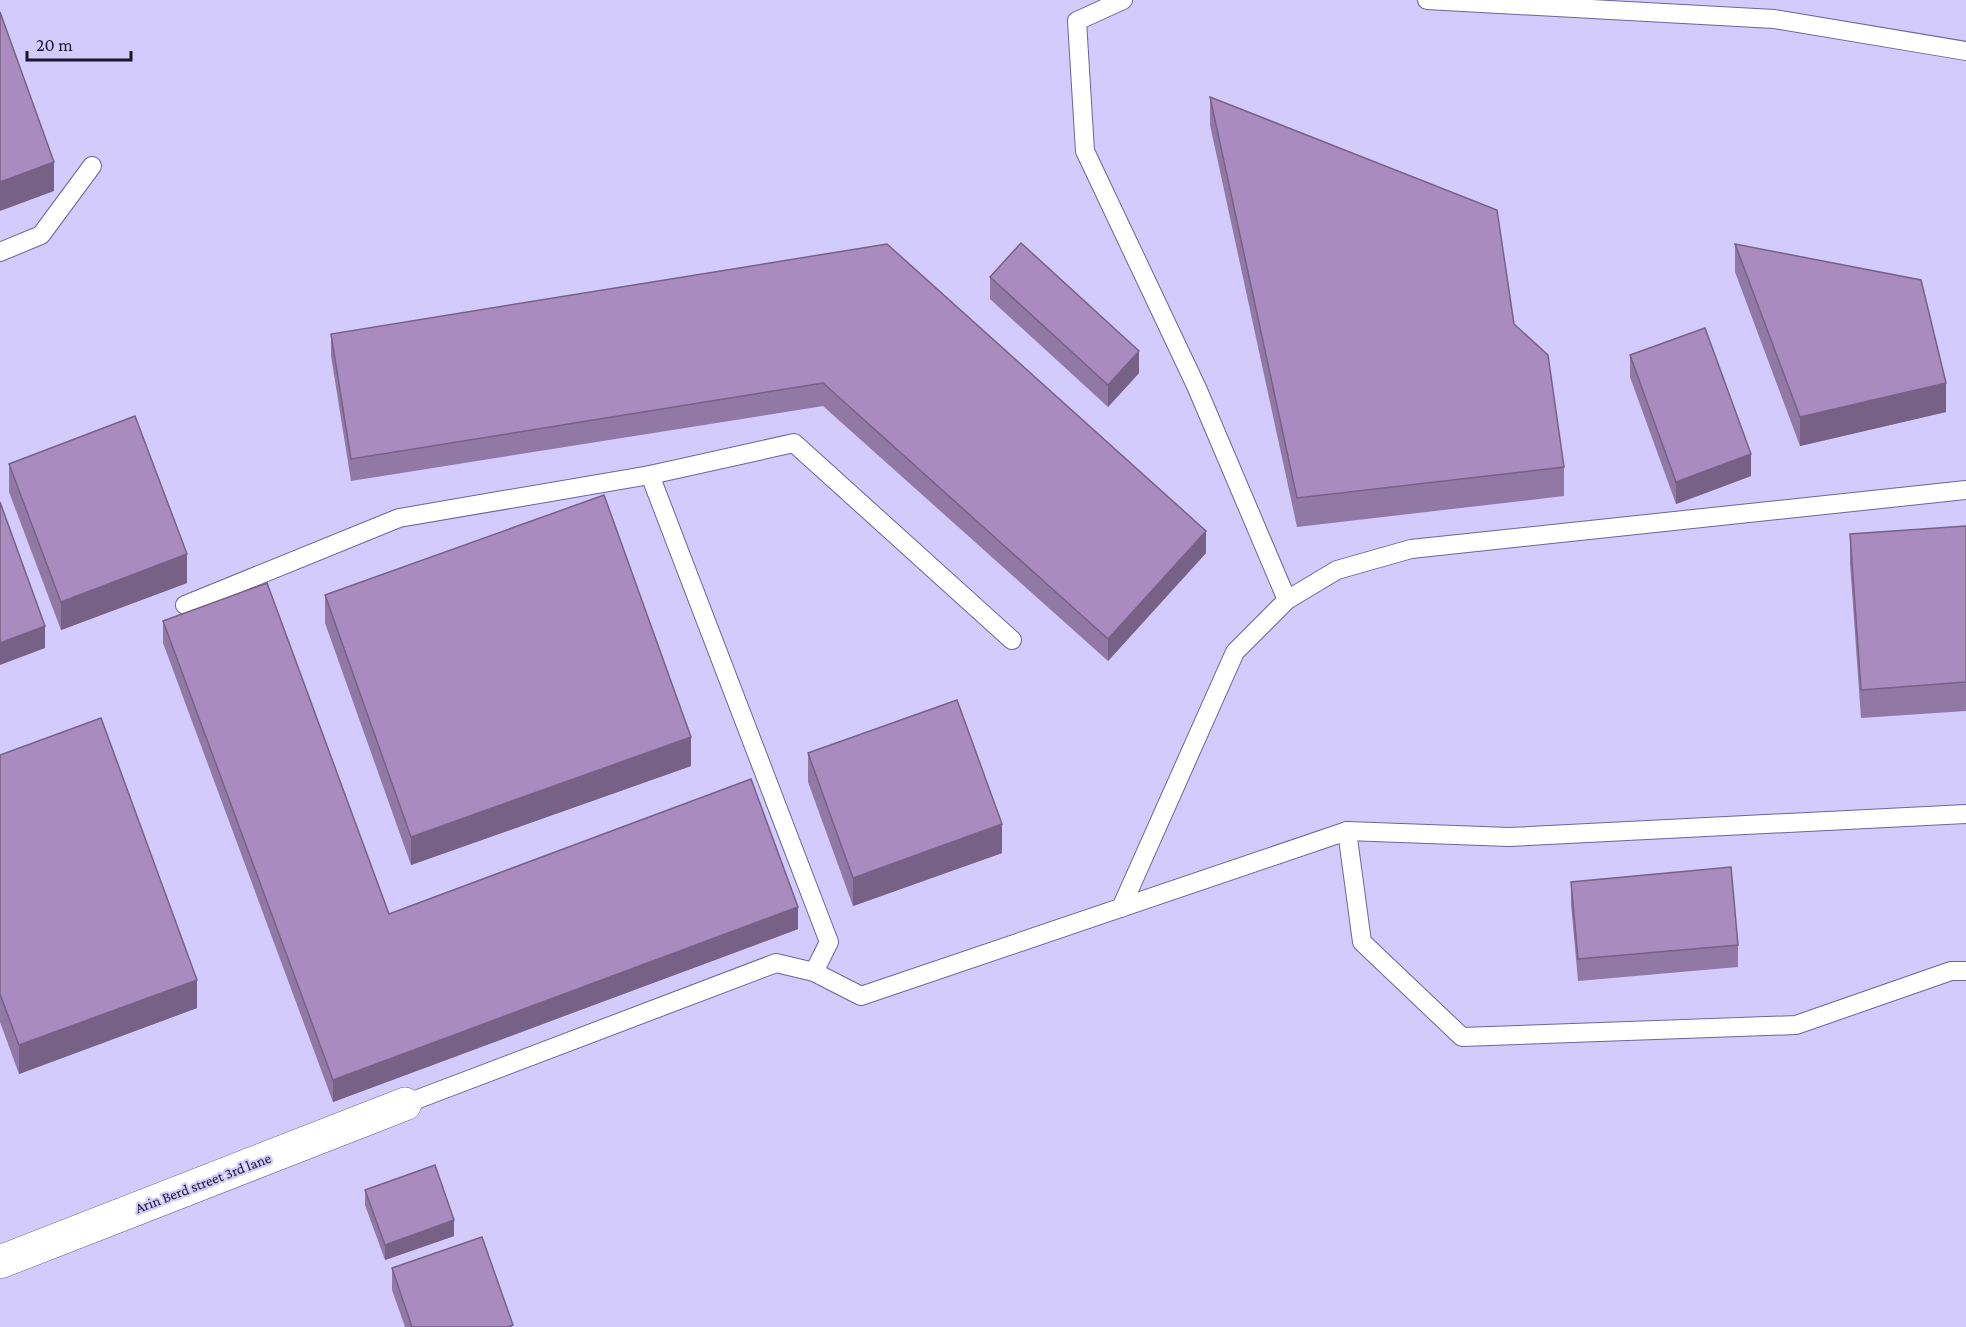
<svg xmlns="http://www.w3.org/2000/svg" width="1966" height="1327" viewBox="0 0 1966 1327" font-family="'Crimson Pro',serif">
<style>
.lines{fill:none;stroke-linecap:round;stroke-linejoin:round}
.lane-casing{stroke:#6d649a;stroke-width:20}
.street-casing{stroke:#6d649a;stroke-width:34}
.lane{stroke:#fff;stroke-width:18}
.street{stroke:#fff;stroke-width:33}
.wall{fill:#9278a5}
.shaded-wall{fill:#776186}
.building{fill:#aa8bc0;stroke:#776186;stroke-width:1.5}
.labels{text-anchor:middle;stroke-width:4.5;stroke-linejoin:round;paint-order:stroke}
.street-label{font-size:15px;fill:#1a162c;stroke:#d2cbfc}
</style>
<rect width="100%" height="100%" fill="#d2cbfc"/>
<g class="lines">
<g class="lane-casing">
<g id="lane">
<path d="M1123,0l-46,21 8,130 112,237 90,212"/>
<path d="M1427,0l347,19 192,32"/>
<path d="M0,252l41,-17 51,-69"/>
<path d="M185,605l214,-87 251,-43"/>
<path d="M1347,831l15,111 100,95 334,-12 155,-54h15"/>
<path d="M1121,908l114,-256 52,-52 50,-30 74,-21 555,-59"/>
<path d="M814,972l15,-30 -179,-467 144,-32 218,197"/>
<path d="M405,1104l371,-141 38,9 47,24 486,-165 162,6 457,-23"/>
</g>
</g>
<g class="street-casing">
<path id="street" d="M0,1262l405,-158"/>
</g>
<use href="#lane" class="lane"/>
<use href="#street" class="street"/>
</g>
<g class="wall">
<path d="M1210,97l304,227 50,143v29l-267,31 -87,-402z"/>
<path d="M887,244l319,309 -98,108 -285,-255 -472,75 -20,-125v-22z"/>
<path d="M1735,244l211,168 -146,34 -65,-174z"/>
<path d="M990,277l149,96 -31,34 -118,-108z"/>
<path d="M1630,355l121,121 -75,28 -46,-127z"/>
<path d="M9,464l178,119 -126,47 -52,-138z"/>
<path d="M1966,526v185l-105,7 -11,-155v-29z"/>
<path d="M325,595l366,171 -280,99 -86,-242z"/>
<path d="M163,621l226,293 409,15 -465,173 -170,-459z"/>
<path d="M808,753l194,100 -149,53 -45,-124z"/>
<path d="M0,755l197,253 -178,66 -19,-52z"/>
<path d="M1571,882l167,63v22l-160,14 -7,-77z"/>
<path d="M365,1190l89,46 -69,24 -20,-55z"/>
<path d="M392,1268l121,59h-108l-13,-37z"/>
</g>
<g class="shaded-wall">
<path d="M54,162v29l-54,20v-29z"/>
<path d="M1139,351v22l-31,34v-22z"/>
<path d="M1946,383v29l-146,34v-29z"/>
<path d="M1751,454v22l-75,28v-22z"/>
<path d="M1206,531v22l-98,108v-22z"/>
<path d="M187,554v29l-126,47v-28z"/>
<path d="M45,626v22l-45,17v-22z"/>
<path d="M691,737v29l-280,99v-28z"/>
<path d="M1002,824v29l-149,53v-28z"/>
<path d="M798,907v22l-465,173v-22z"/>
<path d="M197,980v28l-178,66v-29z"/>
<path d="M454,1220v16l-69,24v-15z"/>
</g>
<g class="building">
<path d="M0,12l54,150 -54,20z"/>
<path d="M1210,97l287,113 17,114 34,31 16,112 -267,31z"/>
<path d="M1021,243l118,108 -31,34 -118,-108z"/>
<path d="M887,244l319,287 -98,108 -285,-256 -472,76 -20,-125z"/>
<path d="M1735,244l186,36 25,103 -146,34z"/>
<path d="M1705,328l46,126 -75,28 -46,-127z"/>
<path d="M135,416l52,138 -126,48 -52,-138z"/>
<path d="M604,495l87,242 -280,100 -86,-242z"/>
<path d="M0,502l45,124 -45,17z"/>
<path d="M1966,526v156l-105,8 -11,-156z"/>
<path d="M267,583l122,331 362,-135 47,128 -465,173 -170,-459z"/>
<path d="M957,700l45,124 -149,54 -45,-125z"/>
<path d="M101,718l96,262 -178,65 -19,-51v-239z"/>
<path d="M1731,867l7,78 -160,14 -7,-77z"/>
<path d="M435,1165l19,55 -69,25 -20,-55z"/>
<path d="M482,1237l31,88 -6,2h-95l-20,-59z"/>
</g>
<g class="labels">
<g class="street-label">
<text transform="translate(203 1183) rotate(-21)" y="5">Arin Berd street 3rd lane</text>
</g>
</g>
<path d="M27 51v9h104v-9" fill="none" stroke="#1a162c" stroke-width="3"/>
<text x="36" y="51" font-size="18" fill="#1a162c" stroke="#d2cbfc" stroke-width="4.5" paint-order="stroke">20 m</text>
</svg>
